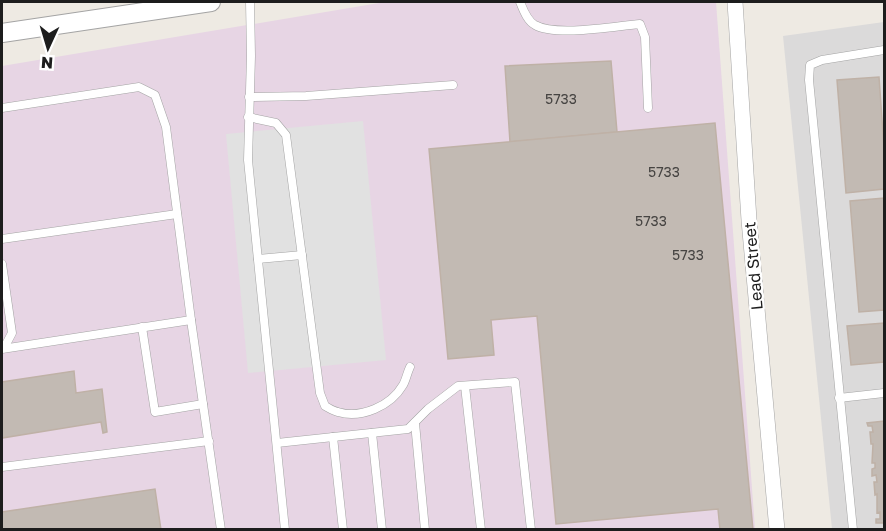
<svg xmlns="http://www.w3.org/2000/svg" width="886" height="531" viewBox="0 0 886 531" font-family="'Golos Text',sans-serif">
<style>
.residential{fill:#dbdada}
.industrial{fill:#e7d5e4}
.parking{fill:#e1e1e1}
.building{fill:#c2bab3;stroke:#bfb1a6;stroke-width:1.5}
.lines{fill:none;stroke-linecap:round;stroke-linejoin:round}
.service-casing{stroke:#a4a4a4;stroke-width:9}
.minor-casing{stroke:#a4a4a4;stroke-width:16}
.tertiary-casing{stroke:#a4a4a4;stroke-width:20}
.service{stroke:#fff;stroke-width:8}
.minor{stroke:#fff;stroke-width:15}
.tertiary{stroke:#fff;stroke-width:18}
.labels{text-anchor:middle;stroke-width:4.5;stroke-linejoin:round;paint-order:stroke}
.number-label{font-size:14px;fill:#464442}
.street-label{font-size:16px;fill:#1d1d1d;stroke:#fff}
</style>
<rect width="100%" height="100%" fill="#eeeae3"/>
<path class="residential" d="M884,22v507h-52l-49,-493z"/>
<path class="industrial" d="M385,2h331l39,527 -753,1v-464z"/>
<path class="parking" d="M363,121l23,239 -138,13 -22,-239z"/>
<g class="building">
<path d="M611,61l6,71 -107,10 -5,-76z"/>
<path d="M879,77l5,71v41l-38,4 -9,-113z"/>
<path d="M715,123l38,407h-33l-2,-21 -162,15 -19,-208 -46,4 3,35 -46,4 -19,-210z"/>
<path d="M884,198v112l-25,2 -9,-111z"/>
<path d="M884,323v39l-33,3 -4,-39z"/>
<path d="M74,371l2,22 26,-4 5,43 -4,1 -2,-11 -99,16v-56z"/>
<path d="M884,421v102h-8v-4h4v-7l-3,1v-19l-2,1 -1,-13h3l-1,-7 -4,1v-7l3,-1v-5h-3l1,-19h-2l-1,-12h3l-1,-6h-4l-1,-3z"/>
<path d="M155,489l6,41h-159v-18z"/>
</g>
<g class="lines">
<g class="service-casing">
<g id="service">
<path d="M250,2l1,54 -3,104 37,370"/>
<path d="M520,2c3,7 7,19 15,23 21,12 81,1 105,-1l5,13 3,71"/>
<path d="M249,97l57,-1 147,-11"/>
<path d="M2,108l137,-21 16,8 11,32 25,193 -189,29"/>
<path d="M248,117l28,6 10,12 34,258 5,13c4,2 8,5 13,6 23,7 53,-6 65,-27 3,-5 4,-12 7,-18"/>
<path d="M2,239l175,-25"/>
<path d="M258,259l44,-4"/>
<path d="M2,264l10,69 -8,15 -1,-1"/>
<path d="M191,320l30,210"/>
<path d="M142,327l13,85 48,-8"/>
<path d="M465,386l16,144"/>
<path d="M839,398l45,-5"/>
<path d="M415,423l10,107"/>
<path d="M372,433l10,97"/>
<path d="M333,437l10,93"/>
<path d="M277,443l131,-14 20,-20 30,-23 57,-4 16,148"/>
<path d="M2,467l207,-26"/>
<path d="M853,530l-44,-450 1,-15 12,-5 62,-10"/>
</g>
</g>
<g class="minor-casing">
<path id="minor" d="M735,2l14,218 28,310"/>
</g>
<g class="tertiary-casing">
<path id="tertiary" d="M2,33l209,-31"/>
</g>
<use href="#service" class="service"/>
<use href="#minor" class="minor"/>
<use href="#tertiary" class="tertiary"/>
</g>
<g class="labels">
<g class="number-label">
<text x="561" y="104">5733</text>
<text x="664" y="177">5733</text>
<text x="651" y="226">5733</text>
<text x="688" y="260">5733</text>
</g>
<g class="street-label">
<text transform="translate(753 266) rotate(-95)" y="6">Lead Street</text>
</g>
</g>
<rect width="886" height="531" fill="none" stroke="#1d1d1d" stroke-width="6"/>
<g transform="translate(48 48) rotate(184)" stroke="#ffffff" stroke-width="4.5" paint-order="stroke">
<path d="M0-4.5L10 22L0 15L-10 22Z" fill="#1d1d1d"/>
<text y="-9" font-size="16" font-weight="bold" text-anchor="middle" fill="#1d1d1d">N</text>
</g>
</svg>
